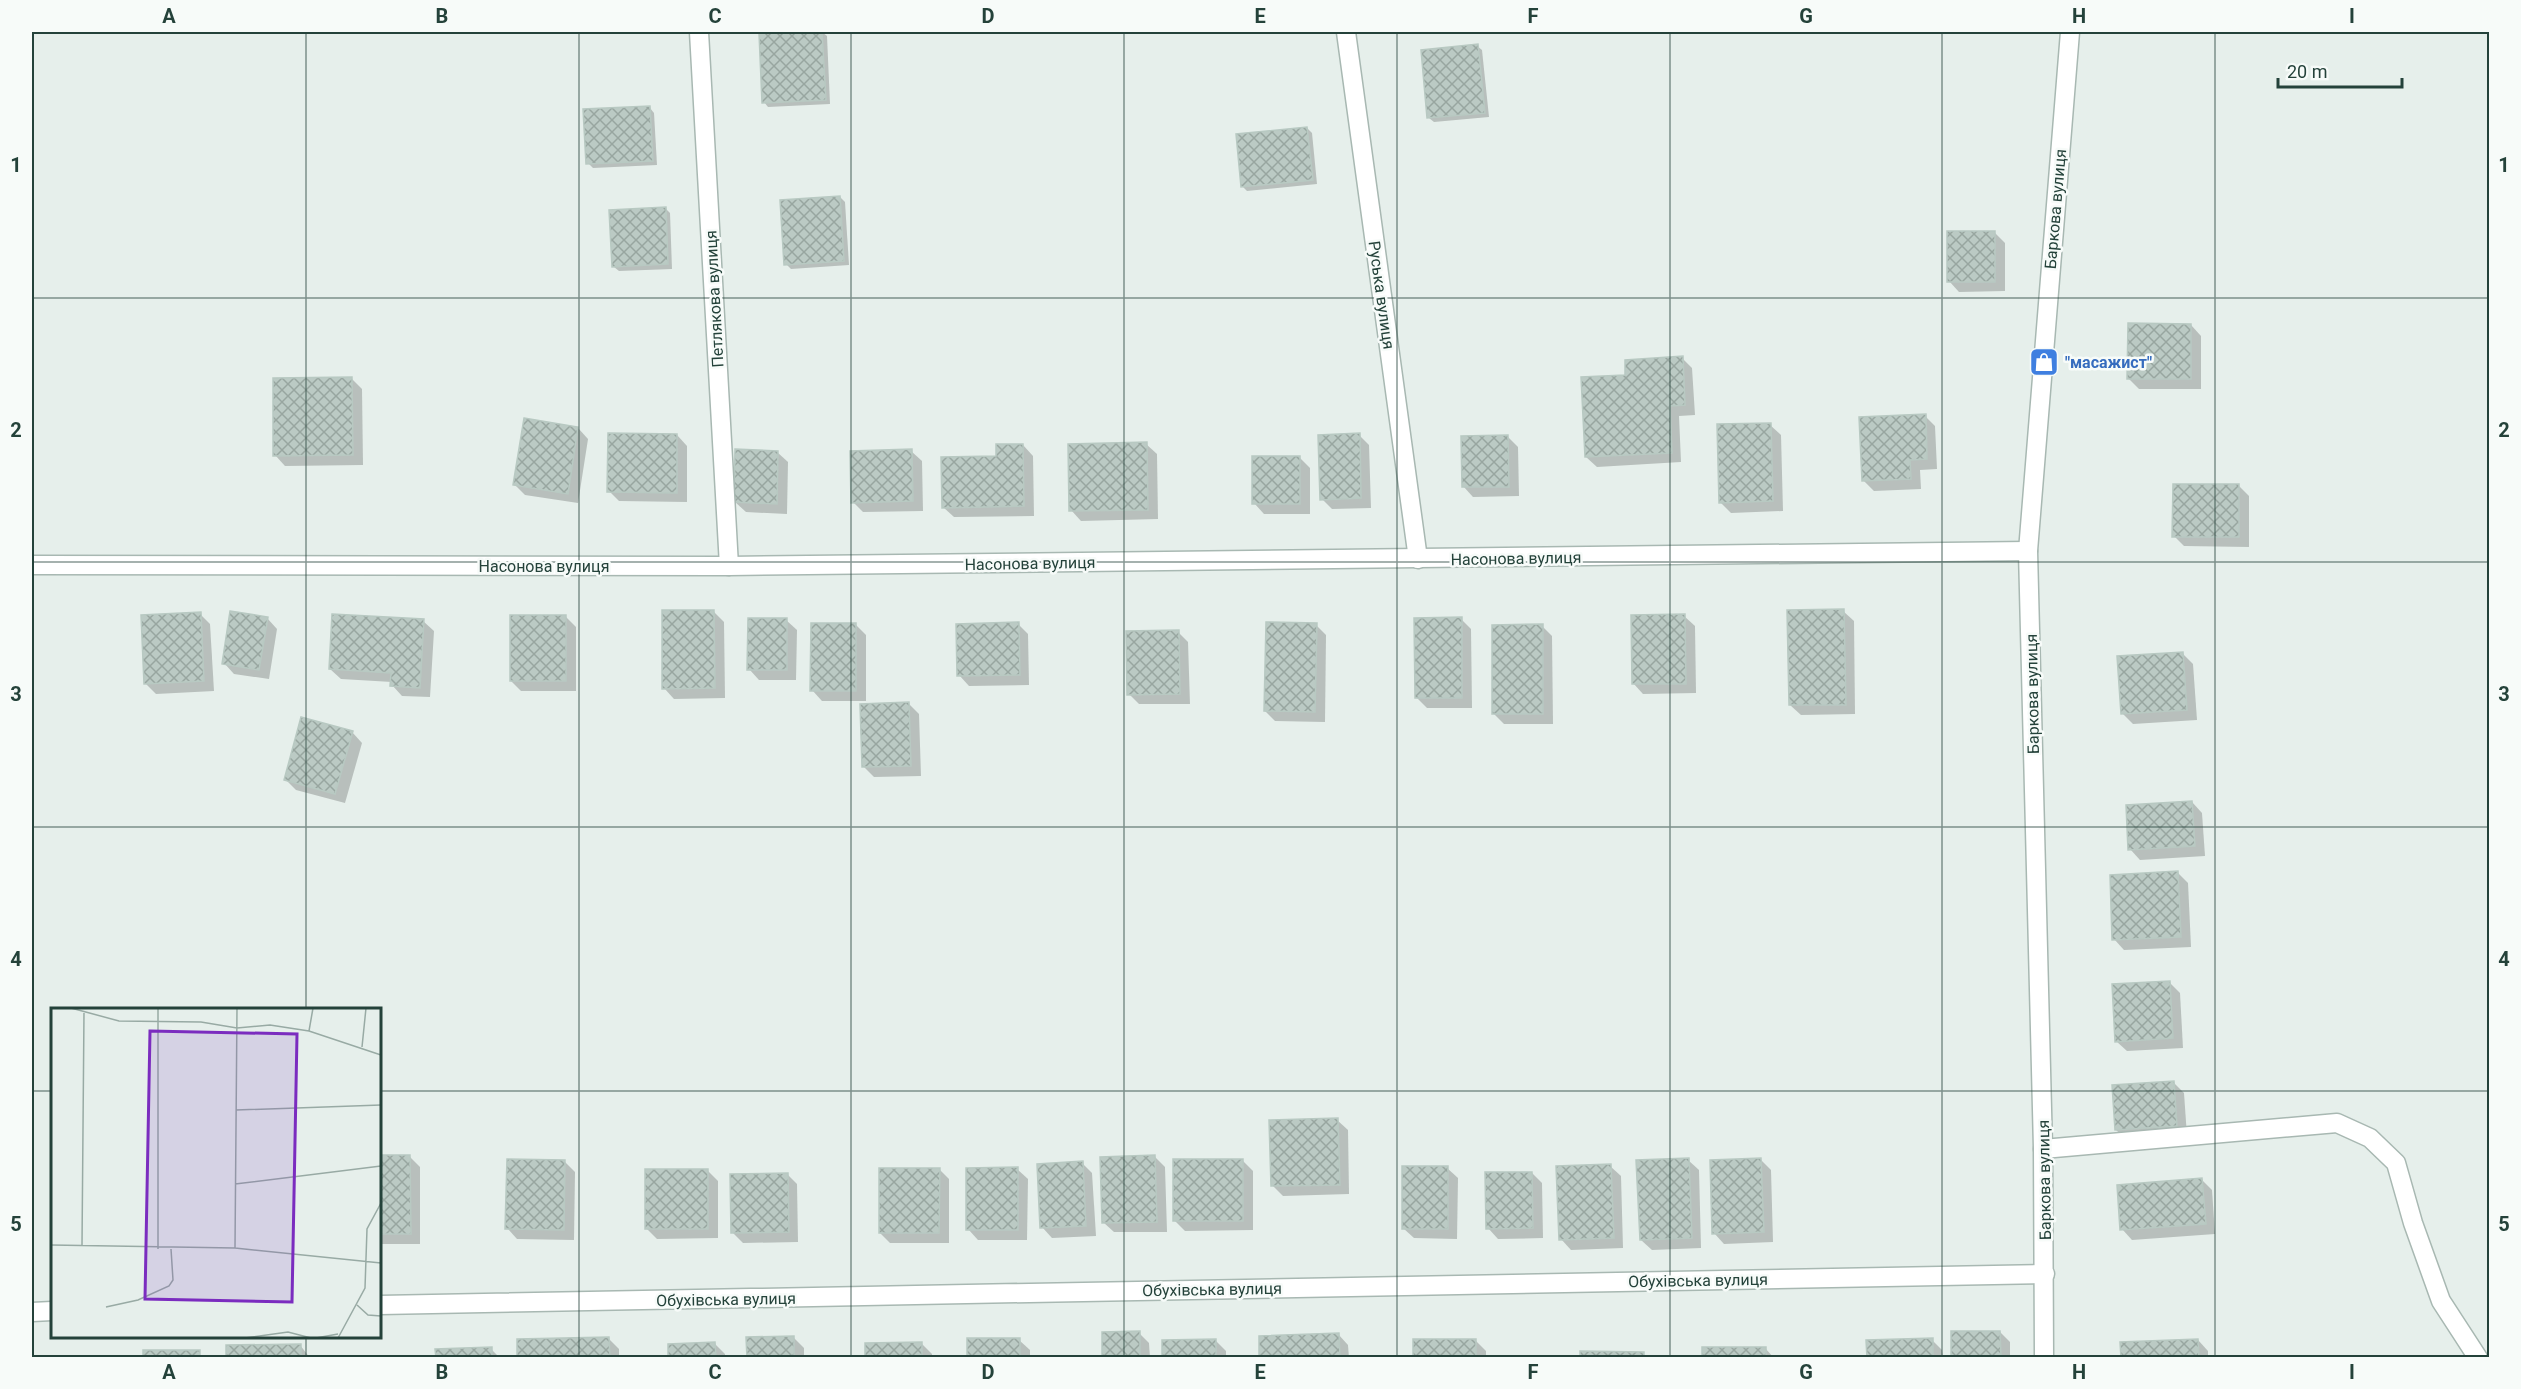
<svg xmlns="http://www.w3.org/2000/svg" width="2521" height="1389" viewBox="0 0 2521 1389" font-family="Roboto,sans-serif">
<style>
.shadow{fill:#0003}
.building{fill:url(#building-cross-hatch);stroke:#b8c9c2;stroke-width:1.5}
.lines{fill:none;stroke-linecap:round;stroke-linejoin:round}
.lane-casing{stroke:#a8b8b2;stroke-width:21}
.street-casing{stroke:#a8b8b2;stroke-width:21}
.lane{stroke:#fff;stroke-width:18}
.street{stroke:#fff;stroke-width:18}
.grid{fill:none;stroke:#24423a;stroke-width:1.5;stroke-opacity:0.55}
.labels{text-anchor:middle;stroke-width:5;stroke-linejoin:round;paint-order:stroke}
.street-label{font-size:16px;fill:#24423a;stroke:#f7fbf9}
.shop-label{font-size:16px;font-weight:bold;fill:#366cbe;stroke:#f7fbf9;text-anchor:start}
.inset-road{fill:none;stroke:#98aaa4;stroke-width:1.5}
.view{fill:#7b2cbf;fill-opacity:0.15;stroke:#7b2cbf;stroke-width:3}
.inset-edge{fill:none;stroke:#24423a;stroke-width:3}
.neatline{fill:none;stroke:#24423a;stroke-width:2}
.grid-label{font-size:20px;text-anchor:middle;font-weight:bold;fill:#24423a}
</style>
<defs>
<pattern id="building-cross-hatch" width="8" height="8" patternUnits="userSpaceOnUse" patternTransform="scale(1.5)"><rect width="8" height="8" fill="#bbcac4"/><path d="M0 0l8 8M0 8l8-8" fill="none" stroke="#98a6a0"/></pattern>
</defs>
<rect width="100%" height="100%" fill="#e6efeb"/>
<g class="shadow">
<path d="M822,32l5,4 3,68 -62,3 -4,-5 -4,-68z"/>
<path d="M1477,46l5,4 7,67 -55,5 -5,-4z"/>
<path d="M650,108l4,5 3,52 -64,3 -5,-5z"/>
<path d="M1307,128l5,5 5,51 -70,7 -5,-5z"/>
<path d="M840,197l5,5 4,63 -58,4 -5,-5z"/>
<path d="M665,208l5,5 2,56 -53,2 -5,-4z"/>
<path d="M1994,232l11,11v48l-46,1 -10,-11z"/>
<path d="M2191,325l10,11v53h-62l-10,-10z"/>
<path d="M1682,358l10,10 3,47 -16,1 2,46 -84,5 -11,-10 41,-81z"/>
<path d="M351,378l11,11 1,76 -78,1 -10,-11z"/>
<path d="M1925,416l10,10 2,43 -17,1 1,19 -47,2 -11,-11z"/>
<path d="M1770,425l11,10 2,76 -52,2 -11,-11z"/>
<path d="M578,428l10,11 -10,64 -53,-8 -10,-10z"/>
<path d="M677,435l10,11v56l-68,-1 -10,-10z"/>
<path d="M1359,435l10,10 2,63 -39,1 -10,-10z"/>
<path d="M1508,437l10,10 1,49 -46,1 -10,-11z"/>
<path d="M1146,444l11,10 1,65 -77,2 -10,-11z"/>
<path d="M1023,445l10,11 1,60 -80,1 -11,-10 55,-50z"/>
<path d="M911,451l11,10 1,50 -60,1 -10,-10z"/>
<path d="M777,452l11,10 -1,52 -41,-2 -11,-10z"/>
<path d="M1299,457l11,11v46h-46l-10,-11z"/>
<path d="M2239,486l10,10v51l-65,-1 -10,-10z"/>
<path d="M1843,611l11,10 1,93 -54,1 -11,-10z"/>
<path d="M714,612l10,10 1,76 -51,1 -10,-11z"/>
<path d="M200,614l10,10 4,67 -58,3 -11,-11z"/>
<path d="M1684,616l11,10 1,67 -53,1 -10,-11z"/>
<path d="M566,617l10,10v64h-55l-10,-10z"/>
<path d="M267,618l10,11 -8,50 -35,-5 -10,-11z"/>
<path d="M1461,619l10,10 1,79h-45l-11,-11z"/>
<path d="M786,620l11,10 -1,50h-37l-10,-11z"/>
<path d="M423,621l11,10 -4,66 -28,-1 -10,-11v-3l-51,-3 -11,-10z"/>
<path d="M1018,624l10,10 1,51 -60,1 -10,-11z"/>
<path d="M856,625l10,10v66h-44l-10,-11z"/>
<path d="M1316,625l10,10 -1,87 -50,-1 -10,-10z"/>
<path d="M1542,626l10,10 1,88h-49l-10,-10z"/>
<path d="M1178,632l10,10 2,62h-51l-10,-10z"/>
<path d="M2183,654l10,10 4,56 -64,4 -11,-11z"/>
<path d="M909,704l10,10 2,62 -47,1 -10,-10z"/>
<path d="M352,732l10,11 -17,60 -49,-13 -11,-11z"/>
<path d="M2192,802l10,11 3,43 -65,4 -10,-11z"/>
<path d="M2178,873l10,10 3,64 -67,3 -10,-11z"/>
<path d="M2169,982l11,11 3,55 -56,3 -11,-10z"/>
<path d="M2174,1083l10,10 3,43 -60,4 -11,-10z"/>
<path d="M1337,1120l11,10 1,64 -66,2 -10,-10z"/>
<path d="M409,1156l11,11v77h-40v-87z"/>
<path d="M1155,1157l10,10 2,65h-53l-11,-10z"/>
<path d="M1760,1159l11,11 2,72 -49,2 -10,-11z"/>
<path d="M1242,1160l11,11v59l-68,1 -11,-11z"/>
<path d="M1688,1160l11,10 2,78 -49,2 -11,-10z"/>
<path d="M564,1161l11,11 -1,68 -57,-1 -10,-11z"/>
<path d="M1082,1163l10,10 4,63 -44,2 -10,-11z"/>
<path d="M1610,1166l11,10 2,72 -52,2 -10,-11z"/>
<path d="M1447,1168l11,10 -1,61 -43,-1 -11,-10z"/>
<path d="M939,1169l10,10v64h-59l-10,-10z"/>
<path d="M1017,1169l11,10 -1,61h-49l-10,-11z"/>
<path d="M708,1171l10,10v57l-61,1 -11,-11z"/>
<path d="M1532,1173l10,10 1,55 -45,1 -10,-11z"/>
<path d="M787,1174l10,10 1,58 -55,1 -11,-11z"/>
<path d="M2202,1180l10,10 3,44 -83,6 -10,-11z"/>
<path d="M2000,1332l10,10v16h-57z"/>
<path d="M1139,1333l10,10 1,15h-46z"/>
<path d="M1338,1334l10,11 1,13h-88z"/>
<path d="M793,1337l11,11v10h-56z"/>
<path d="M609,1339l10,10v9h-100z"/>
<path d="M1019,1340l11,10v8h-61z"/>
<path d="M1932,1340l10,10 1,8h-75z"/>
<path d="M2198,1340l10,11v7h-86z"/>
<path d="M1216,1341l10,10v7h-62z"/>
<path d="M1476,1341l10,10v7h-72z"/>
<path d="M921,1343l11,11v4h-65z"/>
<path d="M715,1344l10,10v4h-55z"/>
<path d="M300,1345l10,13h-82z"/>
<path d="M1765,1348l9,10h-71z"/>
<path d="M491,1349l9,9h-63z"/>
</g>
<g class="building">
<path d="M822,32l4,68 -64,3 -3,-70z"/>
<path d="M1478,44l7,69 -58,5 -6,-68z"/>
<path d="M650,106l3,55 -67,3 -3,-55z"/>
<path d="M1307,127l6,53 -72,7 -5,-53z"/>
<path d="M840,196l4,65 -60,4 -4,-65z"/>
<path d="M666,207l2,57 -56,3 -3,-57z"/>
<rect x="1947" y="231" width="48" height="51"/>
<path d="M2128,323l63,1v55h-64z"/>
<path d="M1683,356l2,49 -15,1 2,47 -87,4 -4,-80 44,-2v-15z"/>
<path d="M352,377l1,78 -80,1v-78z"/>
<path d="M1926,414l1,45 -17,1 1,19 -49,2 -3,-64z"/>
<path d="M524,418l54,9 -10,67 -55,-9z"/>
<path d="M1771,423l2,78 -54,2 -2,-79z"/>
<path d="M608,433l69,1v59l-70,-1z"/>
<path d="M1360,433l1,65 -41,2 -2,-65z"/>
<path d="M1508,435l1,52h-47l-1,-51z"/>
<path d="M1147,442l1,68 -79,1 -1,-67z"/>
<path d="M996,444h27l1,62 -82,2 -1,-51 55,-1z"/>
<path d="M735,449l43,2 -1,53 -43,-2z"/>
<path d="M912,449l1,52 -62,2 -1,-52z"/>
<rect x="1252" y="456" width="48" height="48"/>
<path d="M2173,484h66v53h-67z"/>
<path d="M1844,609l2,96h-57l-2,-95z"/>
<path d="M662,610h52l1,78 -53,1z"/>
<path d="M230,611l38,6 -9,53 -37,-6z"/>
<path d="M201,612l3,69 -60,3 -3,-69z"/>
<path d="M332,614l92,5 -4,69 -30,-2 1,-13 -62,-4z"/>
<path d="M1685,614l1,70h-54l-1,-69z"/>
<rect x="510" y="615" width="56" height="66"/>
<path d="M1462,617v81h-47l-1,-80z"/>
<path d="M748,618h39v52h-40z"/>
<path d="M1019,622l1,53 -63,1 -1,-52z"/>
<path d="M1266,622l51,1 -2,89 -51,-1z"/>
<path d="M811,623h45v68h-46z"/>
<path d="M1543,624v90h-51v-89z"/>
<path d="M1179,630l1,64 -53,1 -1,-64z"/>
<path d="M2183,652l4,58 -66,4 -4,-58z"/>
<path d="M909,702l2,64 -49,1 -2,-63z"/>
<path d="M301,717l52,14 -18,63 -51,-14z"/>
<path d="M2192,801l3,45 -67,4 -2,-45z"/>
<path d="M2178,871l3,66 -69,3 -2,-65z"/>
<path d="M2170,981l3,57 -58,4 -3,-58z"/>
<path d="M2174,1081l3,45 -62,4 -3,-45z"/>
<path d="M1338,1118l2,67 -69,1 -2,-66z"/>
<path d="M380,1155h30l1,79h-31z"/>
<path d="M1155,1155l2,67 -55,1 -2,-66z"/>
<path d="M1689,1158l3,80 -52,2 -4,-80z"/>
<path d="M1761,1158l3,74 -52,2 -2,-74z"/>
<path d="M507,1159l58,1 -1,70 -59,-1z"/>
<rect x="1173" y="1159" width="70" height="62"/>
<path d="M1083,1161l3,65 -46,2 -3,-64z"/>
<path d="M1611,1164l3,74 -55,2 -3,-74z"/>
<rect x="1402" y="1166" width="46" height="63"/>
<path d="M1018,1167v63h-52v-62z"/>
<path d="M879,1168h61l-1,65h-60z"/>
<rect x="645" y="1169" width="63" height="60"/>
<path d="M1485,1172h47l1,56 -47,1z"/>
<path d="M788,1173l1,59 -58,1 -1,-59z"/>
<path d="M2202,1178l4,46 -86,6 -3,-45z"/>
<path d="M1140,1331v27h-38v-26z"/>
<path d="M1951,1331h49l1,27h-50z"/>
<path d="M1339,1333l1,25h-81v-22z"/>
<path d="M794,1336v22h-47l-1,-21z"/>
<path d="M609,1337l1,21h-93v-19z"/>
<rect x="967" y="1338" width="53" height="20"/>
<path d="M1933,1338v20h-66l-1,-18z"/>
<path d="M1216,1339v19h-54v-18z"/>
<rect x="1413" y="1339" width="63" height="19"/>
<path d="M2198,1339l1,19h-78l-1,-16z"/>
<path d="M715,1342l1,16h-48v-14z"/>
<path d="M922,1342v16h-57v-15z"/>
<path d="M301,1344v14h-75v-13z"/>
<path d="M492,1347v11h-56l-1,-9z"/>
<rect x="1702" y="1347" width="64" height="11"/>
<rect x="143" y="1350" width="57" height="8"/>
<path d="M1580,1351l64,1v6h-64z"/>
</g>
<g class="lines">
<g class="lane-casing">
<path id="lane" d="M2043,1149l294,-26 33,15 26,25 17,60 28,78 37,57"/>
</g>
<g class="street-casing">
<g id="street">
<path d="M699,32l30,534"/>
<path d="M1346,32l72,527"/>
<path d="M32,565l697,1 1299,-15"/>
<path d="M380,1305l1665,-31"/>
<path d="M32,1312l20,-1"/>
<path d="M2044,1358l-1,-209 -15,-598 42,-519"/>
</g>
</g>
<use href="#lane" class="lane"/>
<use href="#street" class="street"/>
</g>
<path class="grid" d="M306,32v978M579,32v1326M851,32v1326M1124,32v1326M1397,32v1326M1670,32v1326M1942,32v1326M2215,32v1326M32,298h2458M32,562h2458M32,827h2458M32,1091h20M380,1091h2110M306,1336v22"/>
<defs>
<g id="shop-square" transform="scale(1.5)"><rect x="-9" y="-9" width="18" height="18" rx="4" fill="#3f7fe0" stroke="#f7fbf9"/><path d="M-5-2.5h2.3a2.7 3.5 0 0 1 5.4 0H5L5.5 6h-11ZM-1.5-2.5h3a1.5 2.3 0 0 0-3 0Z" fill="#fff"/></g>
</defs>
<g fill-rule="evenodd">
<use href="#shop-square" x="2044" y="362"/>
</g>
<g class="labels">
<g class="street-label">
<text transform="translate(2055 209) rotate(-85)" y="6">Баркова вулиця</text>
<text transform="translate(1382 295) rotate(82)" y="6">Руська вулиця</text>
<text transform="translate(714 299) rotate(-93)" y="6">Петлякова вулиця</text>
<text transform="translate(1516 558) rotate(-1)" y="6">Насонова вулиця</text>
<text transform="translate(1030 563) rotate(-1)" y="6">Насонова вулиця</text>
<text x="544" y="572">Насонова вулиця</text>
<text transform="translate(2032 694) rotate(-91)" y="6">Баркова вулиця</text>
<text transform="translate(2044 1180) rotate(-91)" y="6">Баркова вулиця</text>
<text transform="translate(1698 1280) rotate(-1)" y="6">Обухівська вулиця</text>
<text transform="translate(1212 1289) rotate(-1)" y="6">Обухівська вулиця</text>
<text transform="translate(726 1299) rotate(-1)" y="6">Обухівська вулиця</text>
</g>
<g class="shop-label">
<text x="2065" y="368">"масажист"</text>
</g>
</g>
<g transform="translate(51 1008)">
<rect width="330" height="330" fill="#e6efeb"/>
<path class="inset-road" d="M20,0l48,13 82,1 36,6 33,-3 39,6 72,24M107,0v241M258,23l4,-23M311,39l4,-39M185,102l145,-5M184,176l146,-18M0,237l184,3 146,15M31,238l2,-235M184,240l2,-240M306,297l11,10 13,1M55,299l32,-7 31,-14 4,-6 -2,-31M194,330l43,-6 23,6M265,330l22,-4M287,330l27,-50 2,-59 14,-26"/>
<path class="view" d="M99,23l147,3 -5,268 -147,-3z"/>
<rect width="330" height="330" class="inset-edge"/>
</g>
<rect width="2521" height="1389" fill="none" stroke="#f7fbf9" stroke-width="66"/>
<path d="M2278 78v9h124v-9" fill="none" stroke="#24423a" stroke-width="3"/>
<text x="2287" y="78" font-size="18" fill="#24423a" stroke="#f7fbf9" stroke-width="4.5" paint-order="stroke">20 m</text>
<rect x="33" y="33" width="2455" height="1323" class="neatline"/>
<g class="grid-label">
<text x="169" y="23">A</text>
<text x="442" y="23">B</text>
<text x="715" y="23">C</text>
<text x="988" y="23">D</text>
<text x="1260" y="23">E</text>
<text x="1533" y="23">F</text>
<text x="1806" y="23">G</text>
<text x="2079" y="23">H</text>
<text x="2352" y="23">I</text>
<text x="16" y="172">1</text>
<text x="2504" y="172">1</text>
<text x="16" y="437">2</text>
<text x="2504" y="437">2</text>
<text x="16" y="701">3</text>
<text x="2504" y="701">3</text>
<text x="16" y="966">4</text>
<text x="2504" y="966">4</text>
<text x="16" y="1231">5</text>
<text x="2504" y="1231">5</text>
<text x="169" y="1379">A</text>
<text x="442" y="1379">B</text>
<text x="715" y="1379">C</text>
<text x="988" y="1379">D</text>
<text x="1260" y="1379">E</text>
<text x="1533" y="1379">F</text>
<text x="1806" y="1379">G</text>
<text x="2079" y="1379">H</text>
<text x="2352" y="1379">I</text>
</g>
</svg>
